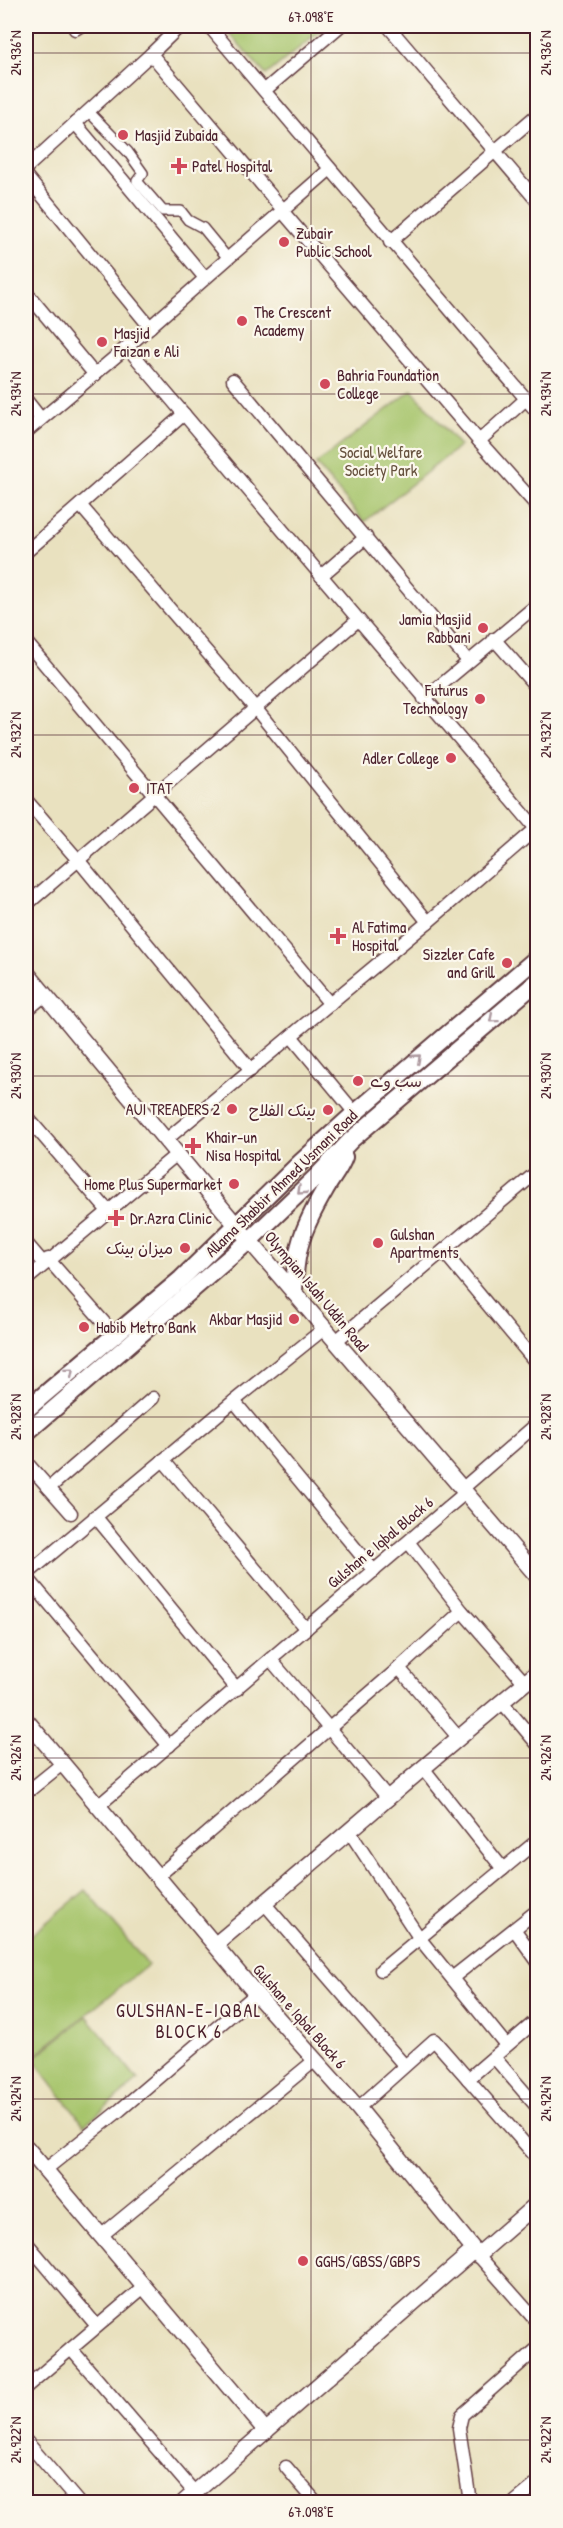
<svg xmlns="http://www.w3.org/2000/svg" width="563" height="2528" viewBox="0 0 563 2528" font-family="'Patrick Hand','Playpen Sans Arabic',sans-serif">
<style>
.green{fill:#a6c46b;stroke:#78724b;stroke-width:1.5}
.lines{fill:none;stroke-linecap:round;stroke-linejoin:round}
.pedestrian-casing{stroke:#623c41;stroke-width:12}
.minor-casing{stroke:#623c41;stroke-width:15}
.tertiary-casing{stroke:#623c41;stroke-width:18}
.secondary-casing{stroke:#623c41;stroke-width:20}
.pedestrian{stroke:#fff;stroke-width:9}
.minor{stroke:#fff;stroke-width:12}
.tertiary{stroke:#fff;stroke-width:15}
.secondary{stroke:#fff;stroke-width:16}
.oneway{stroke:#ae9aa0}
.ticks{fill:none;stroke:#4a1f2b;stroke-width:1.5;stroke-opacity:0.45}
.poi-dot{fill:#d1495b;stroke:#fbf7ec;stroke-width:2}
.labels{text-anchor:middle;stroke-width:4.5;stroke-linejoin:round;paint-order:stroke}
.poi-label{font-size:16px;fill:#4a1f2b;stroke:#fbf7ec;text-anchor:start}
.park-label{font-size:16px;fill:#66513e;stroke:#fbf7ec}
.street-label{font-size:16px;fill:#4a1f2b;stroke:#fbf7ec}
.neighbourhood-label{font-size:18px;letter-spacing:1.5px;fill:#4a1f2b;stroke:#fbf7ec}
.neatline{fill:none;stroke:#4a1f2b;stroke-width:2}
.ticks-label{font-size:15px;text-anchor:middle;fill:#4a1f2b}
</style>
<rect width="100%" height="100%" fill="#fbf7ec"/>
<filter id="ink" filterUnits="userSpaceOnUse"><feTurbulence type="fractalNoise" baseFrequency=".0167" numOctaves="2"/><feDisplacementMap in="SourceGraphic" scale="12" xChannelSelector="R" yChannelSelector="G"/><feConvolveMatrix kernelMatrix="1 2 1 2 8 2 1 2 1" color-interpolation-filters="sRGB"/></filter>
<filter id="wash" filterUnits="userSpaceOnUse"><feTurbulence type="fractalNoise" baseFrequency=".008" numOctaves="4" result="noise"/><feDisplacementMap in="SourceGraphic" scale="24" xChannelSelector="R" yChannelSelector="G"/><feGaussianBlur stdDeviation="1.35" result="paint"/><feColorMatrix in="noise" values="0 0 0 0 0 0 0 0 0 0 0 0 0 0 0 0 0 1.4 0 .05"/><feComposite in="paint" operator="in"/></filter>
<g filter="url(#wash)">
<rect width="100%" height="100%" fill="#e9e1bf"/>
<g class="green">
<path d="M223,26h103l-60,49z"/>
<path d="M412,390l48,56 -96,76 -48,-58z"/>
<path d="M86,1890l62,75 -116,93 -6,-7v-112z"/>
<path d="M87,2016l51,64 -54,45 -51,-66z"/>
</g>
</g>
<g filter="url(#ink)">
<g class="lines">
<g class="pedestrian-casing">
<path id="pedestrian" d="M89,112l39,40 15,21 -6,8 26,30h18l7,9 15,8 23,28"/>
</g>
<g class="minor-casing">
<g id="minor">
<path d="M180,26l-29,28 133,157"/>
<path d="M209,26l329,387"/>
<path d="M388,26l150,176"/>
<path d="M75,29l5,-3"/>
<path d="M265,90l75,-64"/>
<path d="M75,123l130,155"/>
<path d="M26,168l125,-114"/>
<path d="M26,176l124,151"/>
<path d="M283,212l196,229"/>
<path d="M390,242l148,-128"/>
<path d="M26,292l69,83"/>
<path d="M127,347l411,484"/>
<path d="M233,380l235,281"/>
<path d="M526,399l-47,42 59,66"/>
<path d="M26,400l15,19"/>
<path d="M26,432l101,-85 203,-178"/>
<path d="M80,505l176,204 172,213"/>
<path d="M26,552l158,-138"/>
<path d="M321,576l45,-39"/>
<path d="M494,639l44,50"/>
<path d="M26,642l304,362"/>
<path d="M424,699l114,-95"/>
<path d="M26,800l53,61 172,209"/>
<path d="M26,905l332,-285"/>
<path d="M26,1011l19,-16"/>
<path d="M291,1036l64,77"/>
<path d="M26,1116l82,95"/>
<path d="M167,1139l261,-217 110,-95"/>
<path d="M26,1243l18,21"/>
<path d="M443,1251l95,114"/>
<path d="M48,1259l67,76"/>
<path d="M26,1280l151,-126"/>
<path d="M336,1341l202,-170"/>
<path d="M234,1401l140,170"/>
<path d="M163,1460l143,169"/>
<path d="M26,1462l45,51"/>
<path d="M49,1488l104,-90"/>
<path d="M462,1489l76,-66"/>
<path d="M95,1516l142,173"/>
<path d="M409,1543l53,68 63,72"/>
<path d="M26,1575l208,-174 91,-73"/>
<path d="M26,1576l143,170"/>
<path d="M271,1660l118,139"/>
<path d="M399,1668l59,69"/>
<path d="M501,1701l37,44"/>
<path d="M423,1768l80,101"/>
<path d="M26,1793l36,-29"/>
<path d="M98,1806l367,-313"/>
<path d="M349,1831l71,108 86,106"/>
<path d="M157,1877l242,-209 63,-57"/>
<path d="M264,1903l140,162"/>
<path d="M514,1929l24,33"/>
<path d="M381,1970l157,-130"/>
<path d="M452,1978l86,-68"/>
<path d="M494,2057l44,51"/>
<path d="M468,2079l70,-60"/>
<path d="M358,2108l76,-68 104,119"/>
<path d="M45,2170l75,-60 136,-116"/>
<path d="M102,2235l212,-174"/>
<path d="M26,2242l71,84"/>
<path d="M478,2255l60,68"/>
<path d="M71,2349l124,144"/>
<path d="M26,2387l119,-101"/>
<path d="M26,2441l52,61"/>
<path d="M286,2467l30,35"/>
<path d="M470,2502l-11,-74 3,-13 76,-67"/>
<path d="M515,2502l23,-19"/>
</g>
</g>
<g class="tertiary-casing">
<g id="tertiary">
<path d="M26,972l210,253 302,352"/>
<path d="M26,1720l230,274 102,114 120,147 60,-52"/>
<path d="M216,1944c108,-90 213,-183 322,-272"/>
<path d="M26,2147l240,284"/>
<path d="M184,2502l290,-252"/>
</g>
</g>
<g class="secondary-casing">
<g id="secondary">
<path d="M294,1292c1,-44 9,-64 31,-102 6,-11 15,-21 19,-33"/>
<path d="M26,1410l155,-131 119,-116 55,-50 183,-156"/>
<path d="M26,1433l224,-193 69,-66 32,-34 187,-159"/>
</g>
</g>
<use href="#pedestrian" class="pedestrian"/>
<use href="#minor" class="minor"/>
<use href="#tertiary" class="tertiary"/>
<use href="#secondary" class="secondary"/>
</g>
<defs><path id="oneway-chevron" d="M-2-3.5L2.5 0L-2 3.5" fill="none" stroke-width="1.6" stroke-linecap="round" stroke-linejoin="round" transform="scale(1.5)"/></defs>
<g class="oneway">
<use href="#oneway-chevron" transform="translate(493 1019) rotate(140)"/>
<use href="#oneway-chevron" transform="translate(417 1058) rotate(-41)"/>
<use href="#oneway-chevron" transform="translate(301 1191) rotate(136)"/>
<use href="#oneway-chevron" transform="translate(70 1372) rotate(-40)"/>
</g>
</g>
<path class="ticks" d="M311,26v2476M26,53h512M26,394h512M26,735h512M26,1076h512M26,1417h512M26,1758h512M26,2099h512M26,2440h512"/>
<g class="poi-dot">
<circle cx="123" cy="135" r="6"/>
<path d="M176 157h6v6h6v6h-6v6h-6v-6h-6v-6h6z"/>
<circle cx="284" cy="242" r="6"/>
<circle cx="242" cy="321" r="6"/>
<circle cx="102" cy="342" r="6"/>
<circle cx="325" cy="384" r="6"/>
<circle cx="483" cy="628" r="6"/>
<circle cx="480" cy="699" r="6"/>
<circle cx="451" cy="758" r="6"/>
<circle cx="134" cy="788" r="6"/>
<path d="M335 927h6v6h6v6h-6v6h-6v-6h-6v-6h6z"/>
<circle cx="507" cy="963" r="6"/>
<circle cx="358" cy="1081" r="6"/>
<circle cx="232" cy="1109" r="6"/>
<circle cx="328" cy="1110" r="6"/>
<path d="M190 1137h6v6h6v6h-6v6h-6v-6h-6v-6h6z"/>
<circle cx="234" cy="1184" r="6"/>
<path d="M113 1209h6v6h6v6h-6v6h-6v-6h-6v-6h6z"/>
<circle cx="378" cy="1243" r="6"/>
<circle cx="185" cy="1248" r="6"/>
<circle cx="294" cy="1319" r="6"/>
<circle cx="84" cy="1327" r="6"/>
<circle cx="303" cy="2261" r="6"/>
</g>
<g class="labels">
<g class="poi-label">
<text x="135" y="141">Masjid Zubaida</text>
<text x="192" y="172">Patel Hospital</text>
<text x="296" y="239">Zubair<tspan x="296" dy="18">Public School</tspan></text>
<text x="254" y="318">The Crescent<tspan x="254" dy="18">Academy</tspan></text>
<text x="114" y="339">Masjid<tspan x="114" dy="18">Faizan e Ali</tspan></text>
<text x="337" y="381">Bahria Foundation<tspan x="337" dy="18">College</tspan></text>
<text x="471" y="625" text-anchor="end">Jamia Masjid<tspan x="471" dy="18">Rabbani</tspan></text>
<text x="468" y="696" text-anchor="end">Futurus<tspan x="468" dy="18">Technology</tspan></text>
<text x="439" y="764" text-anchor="end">Adler College</text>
<text x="146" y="794">ITAT</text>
<text x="352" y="933">Al Fatima<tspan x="352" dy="18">Hospital</tspan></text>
<text x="495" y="960" text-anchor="end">Sizzler Cafe<tspan x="495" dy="18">and Grill</tspan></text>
<text x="370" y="1087">سب وے</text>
<text x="220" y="1115" text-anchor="end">AUI TREADERS 2</text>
<text x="316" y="1116" text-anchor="end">بینک الفلاح</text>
<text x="206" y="1143">Khair-un<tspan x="206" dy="18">Nisa Hospital</tspan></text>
<text x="222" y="1190" text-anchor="end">Home Plus Supermarket</text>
<text x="130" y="1224">Dr.Azra Clinic</text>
<text x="390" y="1240">Gulshan<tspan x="390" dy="18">Apartments</tspan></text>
<text x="173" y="1254" text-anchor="end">میزان بینک</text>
<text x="282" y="1325" text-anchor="end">Akbar Masjid</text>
<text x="96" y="1333">Habib Metro Bank</text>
<text x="315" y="2267">GGHS/GBSS/GBPS</text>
</g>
<g class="park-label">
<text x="381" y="458">Social Welfare<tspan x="381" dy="18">Society Park</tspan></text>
</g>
<g class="street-label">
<text transform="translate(281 1183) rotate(-44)" y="6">Allama Shabbir Ahmed Usmani Road</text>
<text transform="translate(317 1291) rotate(50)" y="6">Olympian Islah Uddin Road</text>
<text transform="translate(380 1542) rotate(-40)" y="6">Gulshan e Iqbal Block 6</text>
<text transform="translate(300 2016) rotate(49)" y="6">Gulshan e Iqbal Block 6</text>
</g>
<g class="neighbourhood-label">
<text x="189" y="2017">GULSHAN-E-IQBAL<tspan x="189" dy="21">BLOCK 6</tspan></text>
</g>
</g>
<rect width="563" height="2528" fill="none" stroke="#fbf7ec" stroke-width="66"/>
<rect x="33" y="33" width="497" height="2462" class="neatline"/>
<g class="ticks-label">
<text x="311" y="22">67.098°E</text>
<text transform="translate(16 53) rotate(-90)" y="5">24.936°N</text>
<text transform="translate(546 53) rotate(-90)" y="5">24.936°N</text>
<text transform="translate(16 394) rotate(-90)" y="5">24.934°N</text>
<text transform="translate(546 394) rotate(-90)" y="5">24.934°N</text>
<text transform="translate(16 735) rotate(-90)" y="5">24.932°N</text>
<text transform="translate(546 735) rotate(-90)" y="5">24.932°N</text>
<text transform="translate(16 1076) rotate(-90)" y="5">24.930°N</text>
<text transform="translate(546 1076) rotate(-90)" y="5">24.930°N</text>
<text transform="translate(16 1417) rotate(-90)" y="5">24.928°N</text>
<text transform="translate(546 1417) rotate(-90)" y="5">24.928°N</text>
<text transform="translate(16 1758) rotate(-90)" y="5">24.926°N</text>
<text transform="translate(546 1758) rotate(-90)" y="5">24.926°N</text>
<text transform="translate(16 2099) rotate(-90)" y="5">24.924°N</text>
<text transform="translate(546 2099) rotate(-90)" y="5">24.924°N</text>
<text transform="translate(16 2440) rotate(-90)" y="5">24.922°N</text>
<text transform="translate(546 2440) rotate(-90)" y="5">24.922°N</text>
<text x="311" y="2517">67.098°E</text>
</g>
</svg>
